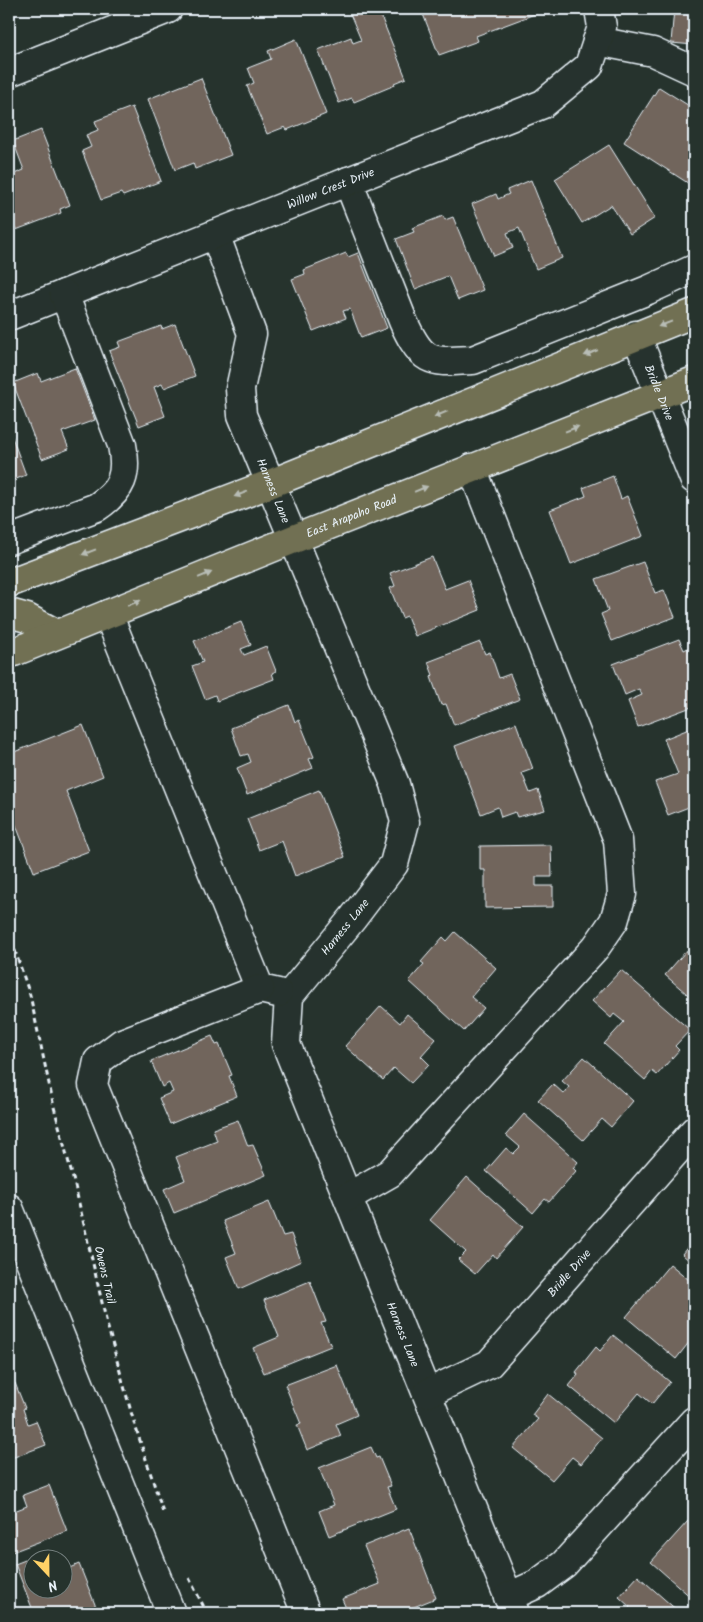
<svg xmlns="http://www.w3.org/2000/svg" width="703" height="1622" viewBox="0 0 703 1622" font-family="Kalam,sans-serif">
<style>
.building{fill:#71655c;stroke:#e8f1f8}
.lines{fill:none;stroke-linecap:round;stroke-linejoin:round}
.minor-casing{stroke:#e8f1f8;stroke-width:31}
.major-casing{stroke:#e8f1f8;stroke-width:31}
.path{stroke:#e8f1f8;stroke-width:3;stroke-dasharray:5 4;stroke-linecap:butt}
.minor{stroke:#26332d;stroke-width:28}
.major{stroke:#716f52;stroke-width:28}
.oneway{fill:#b8bdb6}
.labels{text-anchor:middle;stroke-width:4;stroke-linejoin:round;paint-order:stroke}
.street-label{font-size:12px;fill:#e8f1f8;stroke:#26332d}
</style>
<rect width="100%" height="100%" fill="#26332d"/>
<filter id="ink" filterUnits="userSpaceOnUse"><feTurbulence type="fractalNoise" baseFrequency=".02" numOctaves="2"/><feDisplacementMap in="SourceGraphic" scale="10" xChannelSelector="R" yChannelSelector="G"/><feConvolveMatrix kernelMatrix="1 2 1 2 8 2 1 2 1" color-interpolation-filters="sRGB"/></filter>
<g filter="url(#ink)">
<g class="building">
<path d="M348,9h30l28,69 -12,5 1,2 -41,17 -2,-4 -13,5 -21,-53 33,-13 2,6 8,-3z"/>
<path d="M421,9h127l-72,27 2,5 -39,14z"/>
<path d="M674,9h20v36l-23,-2z"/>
<path d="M296,39l30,75 -39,16 -2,-3 -18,7 -20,-48 7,-3 -6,-15 23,-9 -3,-8z"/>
<path d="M201,78l30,77 -36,14 -2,-6 -18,7 -27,-71z"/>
<path d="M659,87l35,22v41l-1,2 1,1v34l-70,-45z"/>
<path d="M132,107l29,74 -38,15 -2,-3 -20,7 -19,-49 9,-4 -5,-12 12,-5 -3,-9z"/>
<path d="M41,130l29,75 -10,4 1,4 -45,17 -1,-3 -6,3v-62l2,-1 3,7 10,-4 -11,-29z"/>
<path d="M609,145l46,73 -25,16 -19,-29 -29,18 -27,-44z"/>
<path d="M531,180l31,78 -26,11 -17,-41 -12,5 6,15 -19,8 -22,-52 24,-10 2,5 11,-5 -2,-4z"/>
<path d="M443,216l2,4 8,-3 30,73 -25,10 -10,-24 -33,13 -19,-50 18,-7 -2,-4z"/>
<path d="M346,253l2,4 10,-4 29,75 -26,10 -11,-29 -7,2 3,7 -33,13 -21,-52 13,-5 -1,-4z"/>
<path d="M175,324l20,52 -31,12 -2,-4 -8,3 11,29 -26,10 -30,-75 11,-4 -2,-5 43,-16 1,3z"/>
<path d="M75,368l20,52 -33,12 7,17 -27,10 -29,-76 25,-10 3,8z"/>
<path d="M9,429l17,46 -17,7z"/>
<path d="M613,476l8,23 6,-3 16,40 -72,28 -21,-54 36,-14 -3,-8z"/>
<path d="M432,557l13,32 23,-9 12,30 -65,26 -8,-20 -5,2 -12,-30 5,-2 -5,-13z"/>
<path d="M643,562l12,31 9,-3 11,27 -63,24 -11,-27 7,-3 -12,-32z"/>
<path d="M241,622l10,23 -10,4 3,6 22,-9 10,25 -4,2 2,6 -57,22 -2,-6 -10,4 -13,-33 11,-4 -9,-21z"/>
<path d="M679,639l5,11 4,-2 6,15v43l-56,21 -10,-26 14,-6 -3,-6 -14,6 -12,-31z"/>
<path d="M480,642l5,12 5,-2 9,26 11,-4 10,25 -66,26 -8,-21 -5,1 -10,-28 2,-2 -5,-13z"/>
<path d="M289,705l6,17 4,-2 15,37 -5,2 4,9 -66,27 -10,-27 14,-6 -3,-8 -7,2 -10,-28z"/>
<path d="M516,723l17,46 -11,4 8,20 8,-3 7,20 -28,7 -2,-5 -14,5 -3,-10 -17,7 -26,-68z"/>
<path d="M83,725l20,51 -37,15 23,60 -55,21 -25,-65v-53z"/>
<path d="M694,727v78l-26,10 -13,-33 23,-8 -14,-35z"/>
<path d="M319,790l26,67 -50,19 -13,-35 -23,9 -12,-31z"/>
<path d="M551,845l1,32h-16v9h17v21l-68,1v-38h-5v-24z"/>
<path d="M455,932l41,36 -25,29 13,11 -20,23 -55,-50 15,-17 -3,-2 22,-25 4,4z"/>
<path d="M694,935v10l-5,-4z"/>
<path d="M686,951l6,5 2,-3v47l-29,-25z"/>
<path d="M621,970l69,60 -15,16 4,4 -22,25 -5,-4 -7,9 -41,-36 20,-22 -10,-8 -3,4 -19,-17z"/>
<path d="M381,1006l19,17 7,-9 29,25 -15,17 8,8 -18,19 -17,-15 -11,12 -38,-34z"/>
<path d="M212,1036l4,9 3,-1 13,31 -3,1 8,20 -67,28 -11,-26 14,-6 -4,-9 -7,4 -11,-26z"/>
<path d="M584,1057l49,44 -22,26 -9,-8 -19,21 -45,-40 15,-16 11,10 5,-7 -7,-6z"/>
<path d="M524,1114l54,48 -5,6 3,3 -27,31 -4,-3 -12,14 -47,-42 20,-23 7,6 7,-7 -14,-12z"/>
<path d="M238,1120l10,26 5,-1 13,30 -92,38 -10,-24 21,-9 -9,-23 41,-16 -4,-12z"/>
<path d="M467,1177l56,50 -27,31 -3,-4 -18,20 -17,-14 8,-8 -36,-32z"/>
<path d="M269,1202l14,34 8,-2 10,27 -62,28 -13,-32 10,-4 -13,-32z"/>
<path d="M694,1239v26l-12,-11z"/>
<path d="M670,1264l24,20v52l-18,23 -50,-42z"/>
<path d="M310,1281l16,41 -5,1 10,23 -67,27 -11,-25 26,-11 -15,-37z"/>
<path d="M613,1335l57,47 -18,22 -13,-11 -25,30 -45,-37 9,-11 -2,-3 20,-25 4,4z"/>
<path d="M337,1365l20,50 -21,9 5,12 -34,14 -10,-25 4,-1 -16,-39z"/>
<path d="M15,1383l10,25 -2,1 5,15 8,-3 10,24 -37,14v-74z"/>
<path d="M548,1394l54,44 -21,26 -9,-7 -20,23 -39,-32 25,-29 -6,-4z"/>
<path d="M371,1447l5,11 3,-1 12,29 -4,1 9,22 -67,27 -10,-25 15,-6 -15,-37z"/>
<path d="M49,1485l18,46 -55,21 -3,-7v-32l18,-7 -4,-11z"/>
<path d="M688,1521l6,5v74l-43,-38z"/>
<path d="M409,1528l27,70 -37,15h-51l-6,-14 38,-15 -16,-38z"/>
<path d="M48,1551l3,9h-19v30h30v-19l17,-7 17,43 -15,6h-47l-19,-49z"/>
<path d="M638,1576l42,37h-55l5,-6 -11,-10z"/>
</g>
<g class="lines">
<g class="minor-casing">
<g id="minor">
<path d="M597,41l56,11 41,19"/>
<path d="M9,72l159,-63"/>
<path d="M348,181l55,140c5,11 14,30 25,36 13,7 31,3 45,3l175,-70 46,-21"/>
<path id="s1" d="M215,234l37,100 -12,55 2,26 153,369 10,38 -11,42 -41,54 -64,78 -3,48 229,569"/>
<path id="s2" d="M9,316l534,-212 46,-38 13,-39 -3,-18"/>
<path id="s3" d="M636,335l58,144"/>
<path d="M9,540l88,-33c25,-17 31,-32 25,-62l-58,-151"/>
<path d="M108,614l152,375 18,4"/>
<path d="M260,989l-138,54 -24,18 -5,24 213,528"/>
<path d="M348,1197l42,-24 206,-226 18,-26 8,-27 -4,-54 -146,-372"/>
<path d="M9,1208l162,405"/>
<path id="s4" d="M428,1393l61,-29 205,-233"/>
<path d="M508,1597l29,-13 27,-20 130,-143"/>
</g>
</g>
<g class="major-casing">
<g id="major">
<path d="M9,583l263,-100 422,-170"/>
<path d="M9,613l18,5 30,16"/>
<path id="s5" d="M9,654l285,-115 400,-158"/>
</g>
</g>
<g class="path">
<path d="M9,933l21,62 24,112 21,79 32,138 26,95 31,96"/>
<path d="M189,1578l18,35"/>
</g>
<use href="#minor" class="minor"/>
<use href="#major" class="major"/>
</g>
<defs><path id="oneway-solid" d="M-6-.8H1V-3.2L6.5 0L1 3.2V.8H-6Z" transform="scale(1.25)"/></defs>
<g class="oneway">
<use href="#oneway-solid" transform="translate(665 324) rotate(159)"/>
<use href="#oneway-solid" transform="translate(591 353) rotate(158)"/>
<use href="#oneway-solid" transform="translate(441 414) rotate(158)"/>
<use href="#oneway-solid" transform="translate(572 429) rotate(-21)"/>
<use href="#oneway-solid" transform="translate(421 489) rotate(-22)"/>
<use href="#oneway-solid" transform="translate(241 494) rotate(159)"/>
<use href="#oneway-solid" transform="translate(89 552) rotate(159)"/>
<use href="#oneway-solid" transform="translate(205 575) rotate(-22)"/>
<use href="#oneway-solid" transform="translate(134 603) rotate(-22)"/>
</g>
</g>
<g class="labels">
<g class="street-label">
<text dy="4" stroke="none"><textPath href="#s2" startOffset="346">Willow Crest Drive</textPath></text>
<text dy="4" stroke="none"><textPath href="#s3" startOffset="62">Bridle Drive</textPath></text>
<text dy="4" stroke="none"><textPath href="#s1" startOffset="271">Harness Lane</textPath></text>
<text dy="4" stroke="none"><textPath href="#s5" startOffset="369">East Arapaho Road</textPath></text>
<text transform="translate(345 927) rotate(-51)" y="4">Harness Lane</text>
<text dy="4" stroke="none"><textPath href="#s4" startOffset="189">Bridle Drive</textPath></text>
<text transform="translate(105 1275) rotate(77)" y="4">Owens Trail</text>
<text dy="4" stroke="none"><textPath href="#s1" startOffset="1201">Harness Lane</textPath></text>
</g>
</g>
<rect width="703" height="1622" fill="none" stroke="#26332d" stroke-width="30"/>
<rect x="15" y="15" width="673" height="1592" fill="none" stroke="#e8f1f8" stroke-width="2" filter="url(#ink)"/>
<g transform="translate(48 1574) rotate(158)"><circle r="24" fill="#26332d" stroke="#747f7e"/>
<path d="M0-4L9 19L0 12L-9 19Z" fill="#ffd166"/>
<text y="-8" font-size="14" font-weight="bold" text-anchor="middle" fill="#e8f1f8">N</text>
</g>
</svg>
